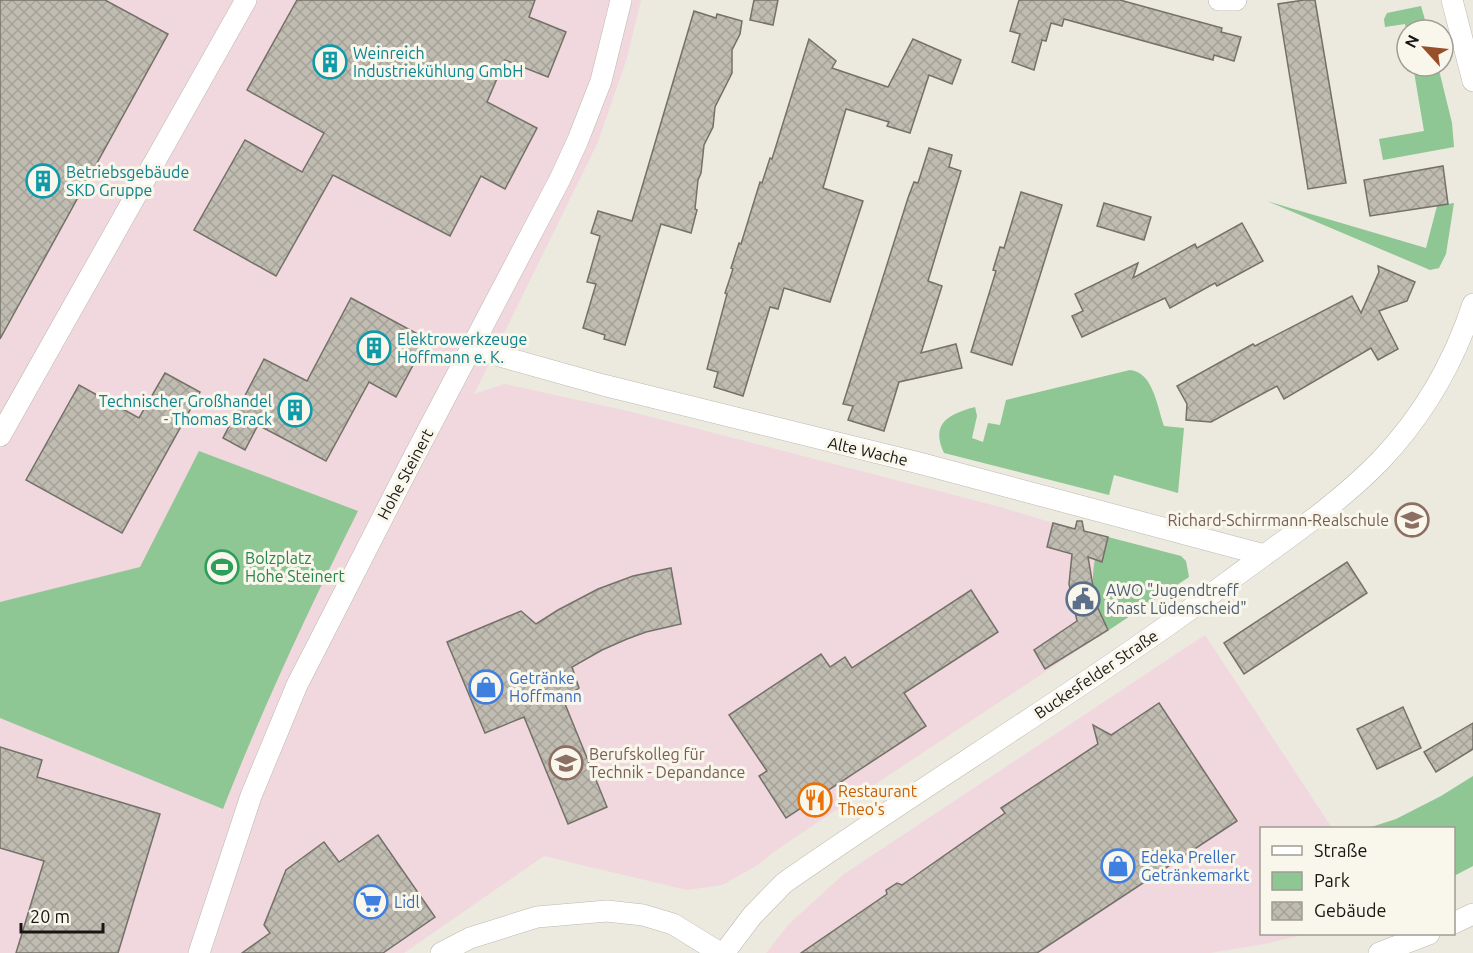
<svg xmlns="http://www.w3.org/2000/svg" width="1473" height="953" viewBox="0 0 1473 953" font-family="Ubuntu,sans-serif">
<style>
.commercial{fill:#f1d7de}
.green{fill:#8ec793}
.building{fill:url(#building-cross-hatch);stroke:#747168;stroke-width:1.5}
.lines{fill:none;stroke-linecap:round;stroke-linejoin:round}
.street-casing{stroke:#bcb9af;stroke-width:22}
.street{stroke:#fff;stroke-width:21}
.labels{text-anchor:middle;stroke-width:6;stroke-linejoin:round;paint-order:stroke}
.culture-label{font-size:16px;fill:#0d838f;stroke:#f9f6eb;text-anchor:start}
.street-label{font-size:16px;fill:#181613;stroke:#f9f6eb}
.education-label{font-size:16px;fill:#785e54;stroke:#f9f6eb;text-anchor:end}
.leisure-label{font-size:16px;fill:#27864d;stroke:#f9f6eb;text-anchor:start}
.service-label{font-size:16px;fill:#4e5e75;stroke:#f9f6eb;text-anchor:start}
.shop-label{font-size:16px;fill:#366cbe;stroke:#f9f6eb;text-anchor:start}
.food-label{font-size:16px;fill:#c56008;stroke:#f9f6eb;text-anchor:start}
</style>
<defs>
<pattern id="building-cross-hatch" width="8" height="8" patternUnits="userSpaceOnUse" patternTransform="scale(1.5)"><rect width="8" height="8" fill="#c0bcb2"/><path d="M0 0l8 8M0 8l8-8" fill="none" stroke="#a4a198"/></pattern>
</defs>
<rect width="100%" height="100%" fill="#ece9de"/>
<g class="commercial">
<path d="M0,0h641l-14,58 -30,86 -123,250 31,-10 127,28 368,95 53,16 128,33 5,5 3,16 -350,231 -61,41 -22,17 -34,19 -35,5 -143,-34 -140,97h-404z"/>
<path d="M1205,635l127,193h-70v106h45l-43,10 -54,9h-444l23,-29 55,-50z"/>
</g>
<g class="green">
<path d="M1421,6l7,24h-21v2l-2,-8 -20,3 -1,-8 3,-6z"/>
<path d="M1413,66h25l14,57 2,24 -71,13 -4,-21 45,-8z"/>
<path d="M1267,201l159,47 11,-42 17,-3 -8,51 -7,14 -9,2 -7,-3z"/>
<path d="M1130,370c23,2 27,36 34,56l20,2 -6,65 -64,-18 -5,20 -165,-42c-14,-30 5,-39 31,-46l2,9 -5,22 11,4 5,-19 12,2 6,-25z"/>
<path d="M199,451l159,60c-49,98 -95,196 -135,298l-223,-91v-116l140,-35z"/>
<path d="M1108,537l73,19 5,5 3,16 -80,53c-15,-23 -19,-45 -14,-71l7,2z"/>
<path d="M1473,776v90l-19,10v-48h-86l28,-9 45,-23z"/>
</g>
<g class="building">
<path d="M0,0h105l63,34 -168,305z"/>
<path d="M297,0h238l-6,17 37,15 -18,45 -43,-17 -18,42 50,26 -32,61 -24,-13 -31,60 -117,-61 -57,101 -82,-46 51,-90 57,32 22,-39 -77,-43z"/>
<path d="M754,0h24l-5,25 -23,-5z"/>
<path d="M1019,0h101l102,28 -1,4 20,5 -7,24 -20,-6 -1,5 -149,-41 -2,7 -11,-3 -5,18 -4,-1 -8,30 -22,-8 8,-28 -10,-3z"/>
<path d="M1304,0h11l31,183 -38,6 -30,-185z"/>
<path d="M694,11l22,7 1,-4 25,7 -2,13 -8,16v23l-17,34 -2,20 -9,18 -3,28 -3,7 -3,29 2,1 -6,23 -30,-9 -36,121 -21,-6 1,-4 -22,-7 13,-44 -9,-2 13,-46 -9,-3 7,-22 34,10z"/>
<path d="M809,39l27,22 -4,7 56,19 25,-48 48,21 -9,24 -23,-9 -19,58 -23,-7 2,-4 -43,-13 -23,79 40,13 -33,101 -46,-14 -6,21 -8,-2 -27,89 -29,-9 4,-15 -11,-3 20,-75 -2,-1 8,-24 -2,-1 8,-25 2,1 19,-62 2,1 8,-25 2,1z"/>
<path d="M929,148l23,7 -3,12 12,4 -33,110 14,5 -21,67 35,-9 6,24 -63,14 -15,49 -36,-11 5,-14 -10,-2 65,-206 6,-16 4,1z"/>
<path d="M1443,166l5,38 -78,12 -6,-36z"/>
<path d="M1021,192l41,13 -50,160 -41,-13 25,-81 -3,-1 7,-23 4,1z"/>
<path d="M1104,203l47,14 -7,23 -47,-14z"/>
<path d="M1242,223l21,38 -46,25 -2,-3 -45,25 -5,-10 -83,39 -10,-21 11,-5 -8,-17 63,-31 -5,15 62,-34 2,4z"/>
<path d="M1378,266l37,16 -8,19 -28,10 19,38 -20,11 -7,-12 -87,51 -7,-13 -66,36 -25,-2 1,-16 -10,-18 76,-42 2,2 97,-50 9,17 18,-41z"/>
<path d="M351,298l76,41 -31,58 -27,-15 -43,79 -68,-36 -13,25 -22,-12 41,-79 43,22z"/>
<path d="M165,373l35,19 -78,141 -96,-53 53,-95 60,33z"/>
<path d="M1077,521h5l2,10 24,6 -6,25 -14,-5 8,47 12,26 -63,39 -11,-19 43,-29 -8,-37 3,-30 -25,-7 6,-24 22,6z"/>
<path d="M1347,562l20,31 -123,81 -20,-31z"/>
<path d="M671,568l10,56 -35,8 -19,7 -25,11 -30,17 7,21 -16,11 44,108 -39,17 -44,-107 -39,16 -38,-91 74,-31 15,13 22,-14 40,-21 35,-13z"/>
<path d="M971,590l27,42 -94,61 22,33 -140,92 -27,-42 8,-5 -38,-56 92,-61 9,13 15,-10 7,11z"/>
<path d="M1159,703l78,118 -200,132h-236l86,-59 -1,-4 11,-7 5,2 103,-72 -4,-5 97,-64 -5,-19 18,10z"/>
<path d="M1403,707l18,41 -44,21 -20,-40z"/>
<path d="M1473,723v26l-37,23 -12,-20z"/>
<path d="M0,747l42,13 -5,17 123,37 -42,139h-102l28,-92 -44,-13z"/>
<path d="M378,835l57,82 -52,36h-141l28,-20 -6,-8 22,-55 38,-28 15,20z"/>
</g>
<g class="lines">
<g class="street-casing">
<g id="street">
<path d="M1219,0h17"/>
<path d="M1452,0l21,81"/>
<path d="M471,348l132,37 316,78 345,92"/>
<path d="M0,436l246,-436"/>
<path d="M1454,923l19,-9"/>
<path d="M199,953l52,-157 46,-111 110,-215 153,-291 18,-39 23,-59 20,-81"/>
<path d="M441,953l29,-15 67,-21 70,-6 36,4 30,9 47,29"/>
<path d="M724,953l28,-37 32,-33c147,-103 301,-195 445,-302 51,-38 106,-74 151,-120 43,-45 74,-99 93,-157"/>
<path d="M1379,953l50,-19"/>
</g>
</g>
<use href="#street" class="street"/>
</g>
<defs>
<g id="building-ring" transform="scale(1.725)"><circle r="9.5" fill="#f9f6eb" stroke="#0f9aa8" stroke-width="1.5"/><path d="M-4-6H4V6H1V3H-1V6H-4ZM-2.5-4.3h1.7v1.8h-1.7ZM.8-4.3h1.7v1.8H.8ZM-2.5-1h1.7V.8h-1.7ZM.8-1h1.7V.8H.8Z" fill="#0f9aa8"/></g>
<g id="school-ring" transform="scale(1.725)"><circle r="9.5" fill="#f9f6eb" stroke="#8d6e63" stroke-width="1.5"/><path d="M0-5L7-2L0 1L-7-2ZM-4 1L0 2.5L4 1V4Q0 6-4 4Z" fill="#8d6e63"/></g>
<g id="stadium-ring" transform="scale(1.725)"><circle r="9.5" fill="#f9f6eb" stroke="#2e9e5b" stroke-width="1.5"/><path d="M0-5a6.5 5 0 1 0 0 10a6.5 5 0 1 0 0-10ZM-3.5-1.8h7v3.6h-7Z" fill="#2e9e5b"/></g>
<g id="civic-ring" transform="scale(1.725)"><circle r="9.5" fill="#f9f6eb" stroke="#5c6f8a" stroke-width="1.5"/><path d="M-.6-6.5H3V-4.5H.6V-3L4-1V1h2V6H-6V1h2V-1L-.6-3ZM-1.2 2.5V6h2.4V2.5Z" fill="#5c6f8a"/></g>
<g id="shop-ring" transform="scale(1.725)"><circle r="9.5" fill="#f9f6eb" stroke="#3f7fe0" stroke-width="1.5"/><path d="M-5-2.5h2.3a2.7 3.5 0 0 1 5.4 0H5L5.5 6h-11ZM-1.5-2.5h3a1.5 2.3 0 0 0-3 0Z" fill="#3f7fe0"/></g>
<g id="restaurant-ring" transform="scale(1.725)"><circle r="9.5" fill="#f9f6eb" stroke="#e8710a" stroke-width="1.5"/><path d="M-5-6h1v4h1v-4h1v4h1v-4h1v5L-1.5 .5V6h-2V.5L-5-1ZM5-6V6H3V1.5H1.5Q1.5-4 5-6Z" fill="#e8710a"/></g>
<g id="supermarket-ring" transform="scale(1.725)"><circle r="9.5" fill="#f9f6eb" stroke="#3f7fe0" stroke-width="1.5"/><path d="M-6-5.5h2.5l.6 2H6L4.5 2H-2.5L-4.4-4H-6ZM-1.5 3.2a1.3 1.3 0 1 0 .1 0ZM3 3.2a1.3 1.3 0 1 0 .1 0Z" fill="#3f7fe0"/></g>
</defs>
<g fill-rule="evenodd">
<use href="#building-ring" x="330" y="62"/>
<use href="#building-ring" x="43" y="181"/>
<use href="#building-ring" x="374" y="348"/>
<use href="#building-ring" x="295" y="410"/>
<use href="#school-ring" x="1412" y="520"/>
<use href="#stadium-ring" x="222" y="567"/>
<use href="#civic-ring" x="1083" y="599"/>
<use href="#shop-ring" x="486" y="687"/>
<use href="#school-ring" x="566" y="763"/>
<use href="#restaurant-ring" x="815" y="800"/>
<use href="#shop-ring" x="1118" y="866"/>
<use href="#supermarket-ring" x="371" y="902"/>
</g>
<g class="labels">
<g class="culture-label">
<text x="353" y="59">Weinreich<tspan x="353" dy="18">Industriekühlung GmbH</tspan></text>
<text x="66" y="178">Betriebsgebäude<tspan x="66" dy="18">SKD Gruppe</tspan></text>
<text x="397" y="345">Elektrowerkzeuge<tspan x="397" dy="18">Hoffmann e. K.</tspan></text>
<text x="272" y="407" text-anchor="end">Technischer Großhandel<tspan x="272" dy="18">- Thomas Brack</tspan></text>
</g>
<g class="street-label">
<text transform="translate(868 451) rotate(13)" y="6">Alte Wache</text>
<text transform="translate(405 474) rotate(-62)" y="6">Hohe Steinert</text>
<text transform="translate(1096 674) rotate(-34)" y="6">Buckesfelder Straße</text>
</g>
<g class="education-label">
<text x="1389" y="526">Richard-Schirrmann-Realschule</text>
<text x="589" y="760" text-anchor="start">Berufskolleg für<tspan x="589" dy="18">Technik - Depandance</tspan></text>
</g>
<g class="leisure-label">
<text x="245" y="564">Bolzplatz<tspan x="245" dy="18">Hohe Steinert</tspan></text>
</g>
<g class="service-label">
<text x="1106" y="596">AWO "Jugendtreff<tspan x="1106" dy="18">Knast Lüdenscheid"</tspan></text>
</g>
<g class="shop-label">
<text x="509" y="684">Getränke<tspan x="509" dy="18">Hoffmann</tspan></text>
<text x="1141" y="863">Edeka Preller<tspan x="1141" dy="18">Getränkemarkt</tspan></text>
<text x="394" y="908">Lidl</text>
</g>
<g class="food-label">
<text x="838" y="797">Restaurant<tspan x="838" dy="18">Theo's</tspan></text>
</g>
</g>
<rect x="1260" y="827" width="195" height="108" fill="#f9f6eb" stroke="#9f9c95" stroke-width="1.5"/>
<rect x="1272" y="846" width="30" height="9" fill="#ffffff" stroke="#9f9c95" stroke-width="1.5"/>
<text x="1314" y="857" font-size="18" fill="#181613">Straße</text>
<rect x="1272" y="872" width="30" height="18" fill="#8ec793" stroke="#9f9c95" stroke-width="1.5"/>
<text x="1314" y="887" font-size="18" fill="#181613">Park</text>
<rect x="1272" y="902" width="30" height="18" fill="url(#building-cross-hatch)" stroke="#9f9c95" stroke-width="1.5"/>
<text x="1314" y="917" font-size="18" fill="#181613">Gebäude</text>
<g transform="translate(1425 48) rotate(297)"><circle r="28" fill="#f9f6eb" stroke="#9f9c95" stroke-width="1.5"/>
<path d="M0-4.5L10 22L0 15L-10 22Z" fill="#974f2a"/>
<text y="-9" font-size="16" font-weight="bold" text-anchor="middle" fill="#181613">N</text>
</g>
<path d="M21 923v9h82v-9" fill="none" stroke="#181613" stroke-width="3"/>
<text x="30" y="923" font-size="18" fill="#181613" stroke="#f9f6eb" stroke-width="4.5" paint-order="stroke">20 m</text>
</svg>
